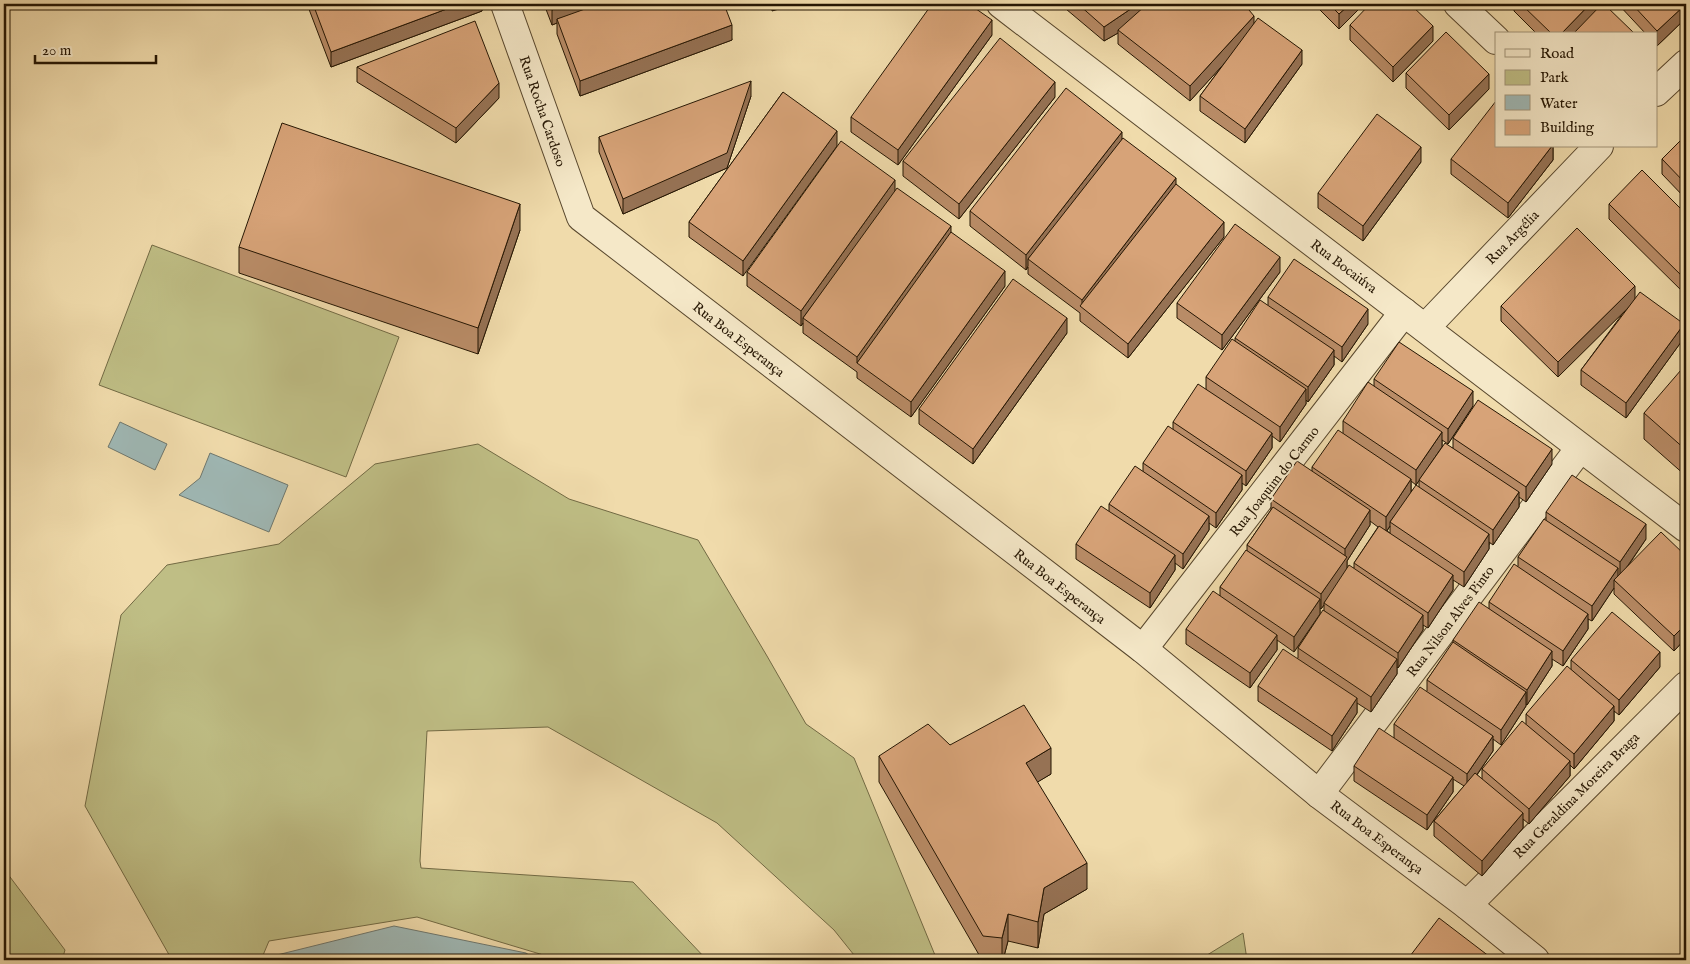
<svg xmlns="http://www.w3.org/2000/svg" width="1690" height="964" viewBox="0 0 1690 964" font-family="'IM FELL English',serif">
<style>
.green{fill:#bfbe85;stroke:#726a44}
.water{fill:#9fb8b5;stroke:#6e776e}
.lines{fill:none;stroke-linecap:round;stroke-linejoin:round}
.street-casing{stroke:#58472d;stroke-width:30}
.street{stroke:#f5e8c8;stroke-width:28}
.wall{fill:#b98c67;stroke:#251603;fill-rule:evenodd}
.shaded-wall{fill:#967254;stroke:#251603}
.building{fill:#d7a378;stroke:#251603}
.labels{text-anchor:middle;stroke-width:4;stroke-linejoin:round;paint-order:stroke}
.street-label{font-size:14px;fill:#251603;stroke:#f5e8c8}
</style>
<rect width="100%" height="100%" fill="#f0dbab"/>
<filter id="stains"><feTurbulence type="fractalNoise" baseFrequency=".004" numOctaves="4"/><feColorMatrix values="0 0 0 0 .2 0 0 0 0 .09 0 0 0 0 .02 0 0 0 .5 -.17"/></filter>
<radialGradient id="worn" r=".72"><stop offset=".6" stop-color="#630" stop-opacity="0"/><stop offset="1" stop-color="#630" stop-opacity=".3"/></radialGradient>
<g class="green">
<path d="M152,245l247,92 -53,140 -247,-92z"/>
<path d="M478,444l91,55 129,41 69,116 39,68 48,34 83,202h-79l-24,-30 -117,-107 -169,-96 -121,4 -7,130 1,7 212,14 74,78h-147l-143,-43 -148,24 -8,19h-89l-87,-154 36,-191 46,-50 112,-21 96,-80z"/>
<path d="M4,869l61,81 -3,10h-58z"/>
<path d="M1243,933l4,27h-48z"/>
</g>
<g class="water">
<path d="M120,422l47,22 -12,26 -47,-23z"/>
<path d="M210,453l78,32 -19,47 -90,-37 21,-17z"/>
<path d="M394,926l132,27 10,7h-261l2,-5z"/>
</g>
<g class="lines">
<g class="street-casing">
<g id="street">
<path d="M505,4l76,213 562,432 176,145 148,111 68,55"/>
<path d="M1001,4l685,524"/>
<path d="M1458,4l38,36"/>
<path d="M1656,92l30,-28"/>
<path d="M1425,328l174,-182"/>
<path d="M1143,649l261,-337"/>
<path d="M1319,794l261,-346"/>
<path d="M1467,905l219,-219"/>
</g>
</g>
<use href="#street" class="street"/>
</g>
<g class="wall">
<path d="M307,4h175v7l-151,56z"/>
<path d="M544,4h180l8,36 -152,56 -23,-62v-11l-5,2z"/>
<path d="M1060,4h184l10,19 48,41 -57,79 -45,-32v-15l25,-34 -35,39 -72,-57v-11l-14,8z"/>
<path d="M1314,4h50l-25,25z"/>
<path d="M1514,4h83v5l38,25h-98l-23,-23z"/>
<path d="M1618,4h68v14l-29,28 -1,-12h-10z"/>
<path d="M1350,25l83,16 -40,41 -43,-42z"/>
<path d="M992,35l-94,130 -47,-33v-15z"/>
<path d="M357,67l142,31 -43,45 -99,-61z"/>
<path d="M1406,73l83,16 -40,41 -43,-42z"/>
<path d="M783,92l-40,184 -54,-39v-15z"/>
<path d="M751,96l-24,72 -104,46 -24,-62v-15z"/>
<path d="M1055,97l-96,122 -56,-43v-15z"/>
<path d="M1686,135v64l-24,-25v-15z"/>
<path d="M1122,139l54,45 48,53 -96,121 -48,-37v-8l-52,-39v-7l-2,3 -56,-44v-15z"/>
<path d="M1553,146v14l-45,58 -57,-44v-15z"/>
<path d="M1421,162l-58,79 -45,-33v-15z"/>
<path d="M895,190l56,42 54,54 -94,131 -54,-39v-6l-54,-39v-10l-2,3 -54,-40v-14z"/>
<path d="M1609,204l77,10v81l-77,-76z"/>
<path d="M520,230l-42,124 -239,-81v-26z"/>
<path d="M1280,272l-58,78 -45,-32v-15z"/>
<path d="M1268,297l100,27 -26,38 -8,-6v9l-26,37 -2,-2v4l-26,38 -8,-6v12l-26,38 -4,-3v7l-26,38 -7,-5v7l-26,39 -8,-6v7l-25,38 -74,-49v-15l33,-33v-7l34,-32v-9l30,-34v-7l33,-32v-13l29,-36v-3l33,-33z"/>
<path d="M1635,298l49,40 -58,80 -45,-33v-15l45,-61 -68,68 -57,-56v-15z"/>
<path d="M1067,333l-94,131 -54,-40v-15z"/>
<path d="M1686,374v102l-42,-37v-26z"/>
<path d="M1374,379l99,27 -25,38 -6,-4v7l11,1v-10l99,26 -26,38 -7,-5v10l-26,38 -4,-3v7l-25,38 -11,-7v10l-25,38 -5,-3v5l-25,38 -1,-1v7l-26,38 -14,-9v10l-25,38 -74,-50v-15l40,-28v-10l26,-37v-6l-3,4 -1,-1v6l-26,38 -17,-12v10l-27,38 -64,-44v-15l34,-33v-9l27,-36v-6l24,-35v-11l41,-28v-4l31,-34v-12l31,-35zM1426,470l-7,10v7l-8,4v-10l5,4zM1370,521l8,6 -24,36v5l-7,2v-9l23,-36zM1390,526v7l-3,-2z"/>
<path d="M1546,512l100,27 -18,27 58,-10v82l-12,13 -60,-57v-6l-22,33 -4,-2v10l-25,37 -11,-7v7l-25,39 -1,-1v2l-25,39 -8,-6v12l-16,24 5,4v-10l44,-45v-10l45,-44v-10l89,7 -41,48 -5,-4v10l-40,48 -4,-4v11l-41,48 -6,-5v9l-41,48 -48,-40v-15l30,-35 -11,-7v13l-26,38 -73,-49v-15l40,-28v-14l33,-33v-11l26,-37v-3l36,-31v-7l29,-36v-9l28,-37z"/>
<path d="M950,745l101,29 -14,8 50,107 -43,25 -6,34 -30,-7 -5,19h-21l-103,-178v-26z"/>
</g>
<g class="shaded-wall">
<path d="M460,4h22v7l-151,56v-15z"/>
<path d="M570,4h41l-54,15v4l-5,2v-15z"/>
<path d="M772,4h24l-24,7z"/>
<path d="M1138,4h58l-78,26v3l-14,8v-14z"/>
<path d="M1350,4h14l-25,25v-15z"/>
<path d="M1590,4h7v8l-22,22h-14z"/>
<path d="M1686,4v14l-29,28v-15z"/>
<path d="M1254,16v15l-64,70v-15z"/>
<path d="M992,20v15l-94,130v-15z"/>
<path d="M732,25v15l-152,56v-15z"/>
<path d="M1433,26v15l-40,41v-15z"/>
<path d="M1302,50v14l-57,79v-14z"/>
<path d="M1489,74v15l-40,41v-15z"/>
<path d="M751,81v15l-24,72 -104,46v-15z"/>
<path d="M1055,82v15l-96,122v-15z"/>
<path d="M499,83v15l-43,45v-15z"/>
<path d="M837,131v15l-94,130v-15z"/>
<path d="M1122,132v15l-94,112v7l-2,4v-15z"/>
<path d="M1552,146h1v14l-45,58v-15z"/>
<path d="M1421,147v15l-58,79v-15z"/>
<path d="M1176,178v15l-94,114v-7z"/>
<path d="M895,180v15l-92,123v5l-2,3v-15z"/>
<path d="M520,204v26l-42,124v-26z"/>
<path d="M1224,222v15l-96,121v-14z"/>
<path d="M951,226v15l-94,122v-6z"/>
<path d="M1280,257v15l-58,78v-15z"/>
<path d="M1005,271v15l-94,131v-15z"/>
<path d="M1635,286v15l-77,76v-15z"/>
<path d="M1368,309v15l-26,38v-15z"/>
<path d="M1067,318v15l-94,131v-15z"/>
<path d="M1684,324v14l-58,80v-15z"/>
<path d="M1334,350v15l-26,37v-15z"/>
<path d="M1306,389v15l-26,38v-15z"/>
<path d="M1473,391v15l-25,38v-15z"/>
<path d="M1442,432v15l-26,38v-15z"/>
<path d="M1272,433v15l-26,38v-15z"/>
<path d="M1552,449v15l-26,38v-15z"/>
<path d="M1242,475v15l-26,38v-15z"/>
<path d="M1411,479v15l-21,28v4l-4,6v-15z"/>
<path d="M1519,492v15l-26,38v-15z"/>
<path d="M1370,510v15l-23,36v11l-23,31v2l-3,4v-15l24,-35v-10z"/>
<path d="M1209,516v14l-26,39v-15z"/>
<path d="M1646,524v15l-26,38v-15z"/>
<path d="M1489,534v15l-25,38v-15z"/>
<path d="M1175,555v15l-25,38v-15z"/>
<path d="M1618,568v15l-4,-3v8l-22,33v-15z"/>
<path d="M1453,575v15l-25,38v-15z"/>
<path d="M1320,599v15l-26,38v-15z"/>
<path d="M1588,614v15l-25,37v-15z"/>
<path d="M1423,615v15l-25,38v-15z"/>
<path d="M1686,624v14l-12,13v-15z"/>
<path d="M1277,635v15l-27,38v-15z"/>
<path d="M1552,651v15l-25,39v-15z"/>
<path d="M1660,652v15l-41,48v-15z"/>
<path d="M1397,659v15l-26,38v-15z"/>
<path d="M1526,692v14l-25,39v-15z"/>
<path d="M1357,698v15l-25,38v-15z"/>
<path d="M1614,706v15l-40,48v-15z"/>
<path d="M1493,736v15l-26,38v-15z"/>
<path d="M1051,748v26l-25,15v-26z"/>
<path d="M1570,761v15l-41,48v-15z"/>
<path d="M1453,777v15l-26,38v-15z"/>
<path d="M1523,813v15l-41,48v-15z"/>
<path d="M1087,863v26l-43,25 -6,34v-26l6,-34z"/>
<path d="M1008,914v27l-5,19h-1v-22z"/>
</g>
<g class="building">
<path d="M313,4h147l-129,48z"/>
<path d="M549,4h21l-18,6z"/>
<path d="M599,4h125l8,21 -152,56 -23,-62z"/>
<path d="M932,4h37l23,16 -94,130 -47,-33z"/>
<path d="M1078,4h60l-34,23z"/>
<path d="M1152,4h92l10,12 -64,70 -72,-56 27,-24z"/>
<path d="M1329,4h21l-11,10z"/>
<path d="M1370,4h40l23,22 -40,41 -43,-42z"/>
<path d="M1521,4h69l-29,30h-9z"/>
<path d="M1602,4h2l31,30h-62z"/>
<path d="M1632,4h54l-29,27z"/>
<path d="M1258,18l44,32 -57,79 -45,-33z"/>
<path d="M475,21l24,62 -43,45 -99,-61z"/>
<path d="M1446,32l43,42 -40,41 -43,-42z"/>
<path d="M1000,38l55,44 -96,122 -56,-43z"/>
<path d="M751,81l-24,72 -104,46 -24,-62z"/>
<path d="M1066,88l56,44 -96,123 -56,-44z"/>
<path d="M783,92l54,39 -94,130 -54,-39z"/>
<path d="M1496,101v45h56l-44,57 -57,-44z"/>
<path d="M1377,114l44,33 -58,79 -45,-33z"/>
<path d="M282,123l238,81 -42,124 -239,-81z"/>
<path d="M1686,135v49l-24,-25z"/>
<path d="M1123,138l53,40 -94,122 -54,-41z"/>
<path d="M841,141l54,39 -94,131 -54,-39z"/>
<path d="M1642,170l44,44v66l-77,-76z"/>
<path d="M1176,184l48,38 -96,122 -48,-38z"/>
<path d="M897,188l54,38 -94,131 -54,-39z"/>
<path d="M1235,224l45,33 -58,78 -45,-32z"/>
<path d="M1577,228l58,58 -77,76 -57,-56z"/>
<path d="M951,232l54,39 -94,131 -54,-39z"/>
<path d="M1294,259l74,50 -26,38 -74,-50z"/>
<path d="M1013,279l54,39 -94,131 -54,-40z"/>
<path d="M1640,292l44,32 -58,79 -45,-33z"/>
<path d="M1260,300l74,50 -26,37 -73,-49z"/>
<path d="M1232,339l74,50 -26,38 -74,-50z"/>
<path d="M1399,342l74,49 -25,38 -74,-50z"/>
<path d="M1681,370l5,4v76l-42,-37z"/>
<path d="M1368,382l74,50 -26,38 -73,-49z"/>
<path d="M1198,384l74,49 -26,38 -73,-49z"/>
<path d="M1478,400l74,49 -26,38 -73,-49z"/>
<path d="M1168,426l74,49 -26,38 -73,-50z"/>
<path d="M1338,430l73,49 -25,38 -74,-50z"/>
<path d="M1445,443l74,49 -26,38 -74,-50z"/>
<path d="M1297,461l73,49 -25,39 -74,-50z"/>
<path d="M1135,466l74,50 -26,38 -74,-50z"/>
<path d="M1572,475l74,49 -26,38 -74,-50z"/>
<path d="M1416,485l73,49 -25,38 -74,-50z"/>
<path d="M1101,506l74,49 -25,38 -74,-49z"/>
<path d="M1273,507l74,50 -26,37 -74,-49z"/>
<path d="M1544,519l74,49 -26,38 -74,-49z"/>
<path d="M1379,526l74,49 -25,38 -74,-50z"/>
<path d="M1661,532l25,24v68l-12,12 -60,-56z"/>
<path d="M1246,550l74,49 -26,38 -74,-50z"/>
<path d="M1514,564l74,50 -25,37 -74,-49z"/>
<path d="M1349,565l74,50 -25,38 -74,-50z"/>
<path d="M1213,591l64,44 -27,38 -64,-44z"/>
<path d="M1479,602l73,49 -25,39 -74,-50z"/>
<path d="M1323,610l74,49 -26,38 -73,-49z"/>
<path d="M1612,612l48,40 -41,48 -48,-40z"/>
<path d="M1453,642l73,50 -25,38 -74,-50z"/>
<path d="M1283,649l74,49 -25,38 -74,-50z"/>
<path d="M1567,666l47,40 -40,48 -48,-40z"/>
<path d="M1420,687l73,49 -26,38 -73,-50z"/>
<path d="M1024,705l27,43 -25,15 61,100 -43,25 -6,34 -30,-8 -6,24 -19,-2 -104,-180 49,-32 22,21z"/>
<path d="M1522,721l48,40 -41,48 -47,-40z"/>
<path d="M1379,728l74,49 -26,38 -73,-49z"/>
<path d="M1475,773l48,40 -41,48 -48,-40z"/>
<path d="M1439,918l55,42h-87z"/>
</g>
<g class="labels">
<g class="street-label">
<text transform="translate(543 111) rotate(71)" y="5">Rua Rocha Cardoso</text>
<text transform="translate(1512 237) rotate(-46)" y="5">Rua Argélia</text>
<text transform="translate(1344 266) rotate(37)" y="5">Rua Bocaiúva</text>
<text transform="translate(739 339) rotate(38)" y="5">Rua Boa Esperança</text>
<text transform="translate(1274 481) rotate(-52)" y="5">Rua Joaquim do Carmo</text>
<text transform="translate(1060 586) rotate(38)" y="5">Rua Boa Esperança</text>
<text transform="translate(1450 621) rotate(-53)" y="5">Rua Nilson Alves Pinto</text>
<text transform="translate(1576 795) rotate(-45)" y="5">Rua Geraldina Moreira Braga</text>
<text transform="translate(1377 837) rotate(37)" y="5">Rua Boa Esperança</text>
</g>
</g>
<rect width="1690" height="964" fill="none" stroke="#f0dbab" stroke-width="20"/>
<rect x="5" y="5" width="1680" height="954" fill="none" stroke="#251603" stroke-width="2.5"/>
<rect x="10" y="10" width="1670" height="944" fill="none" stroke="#251603"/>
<rect x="1495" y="32" width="162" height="115" fill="#f5e8c8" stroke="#a29479"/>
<rect x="1505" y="49" width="25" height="8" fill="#f5e8c8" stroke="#a29479"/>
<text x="1540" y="58" font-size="15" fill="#251603">Road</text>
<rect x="1505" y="70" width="25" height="15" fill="#bfbe85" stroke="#a29479"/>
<text x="1540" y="82" font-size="15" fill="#251603">Park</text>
<rect x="1505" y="95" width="25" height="15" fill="#9fb8b5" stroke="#a29479"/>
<text x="1540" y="108" font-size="15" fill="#251603">Water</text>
<rect x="1505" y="120" width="25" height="15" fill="#d7a378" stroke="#a29479"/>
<text x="1540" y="132" font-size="15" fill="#251603">Building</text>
<path d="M35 55v8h121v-8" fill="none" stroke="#251603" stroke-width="2.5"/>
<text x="42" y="55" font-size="15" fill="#251603" stroke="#f5e8c8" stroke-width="4" paint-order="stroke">20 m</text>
<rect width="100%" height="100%" filter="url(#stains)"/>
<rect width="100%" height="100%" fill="url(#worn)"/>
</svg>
